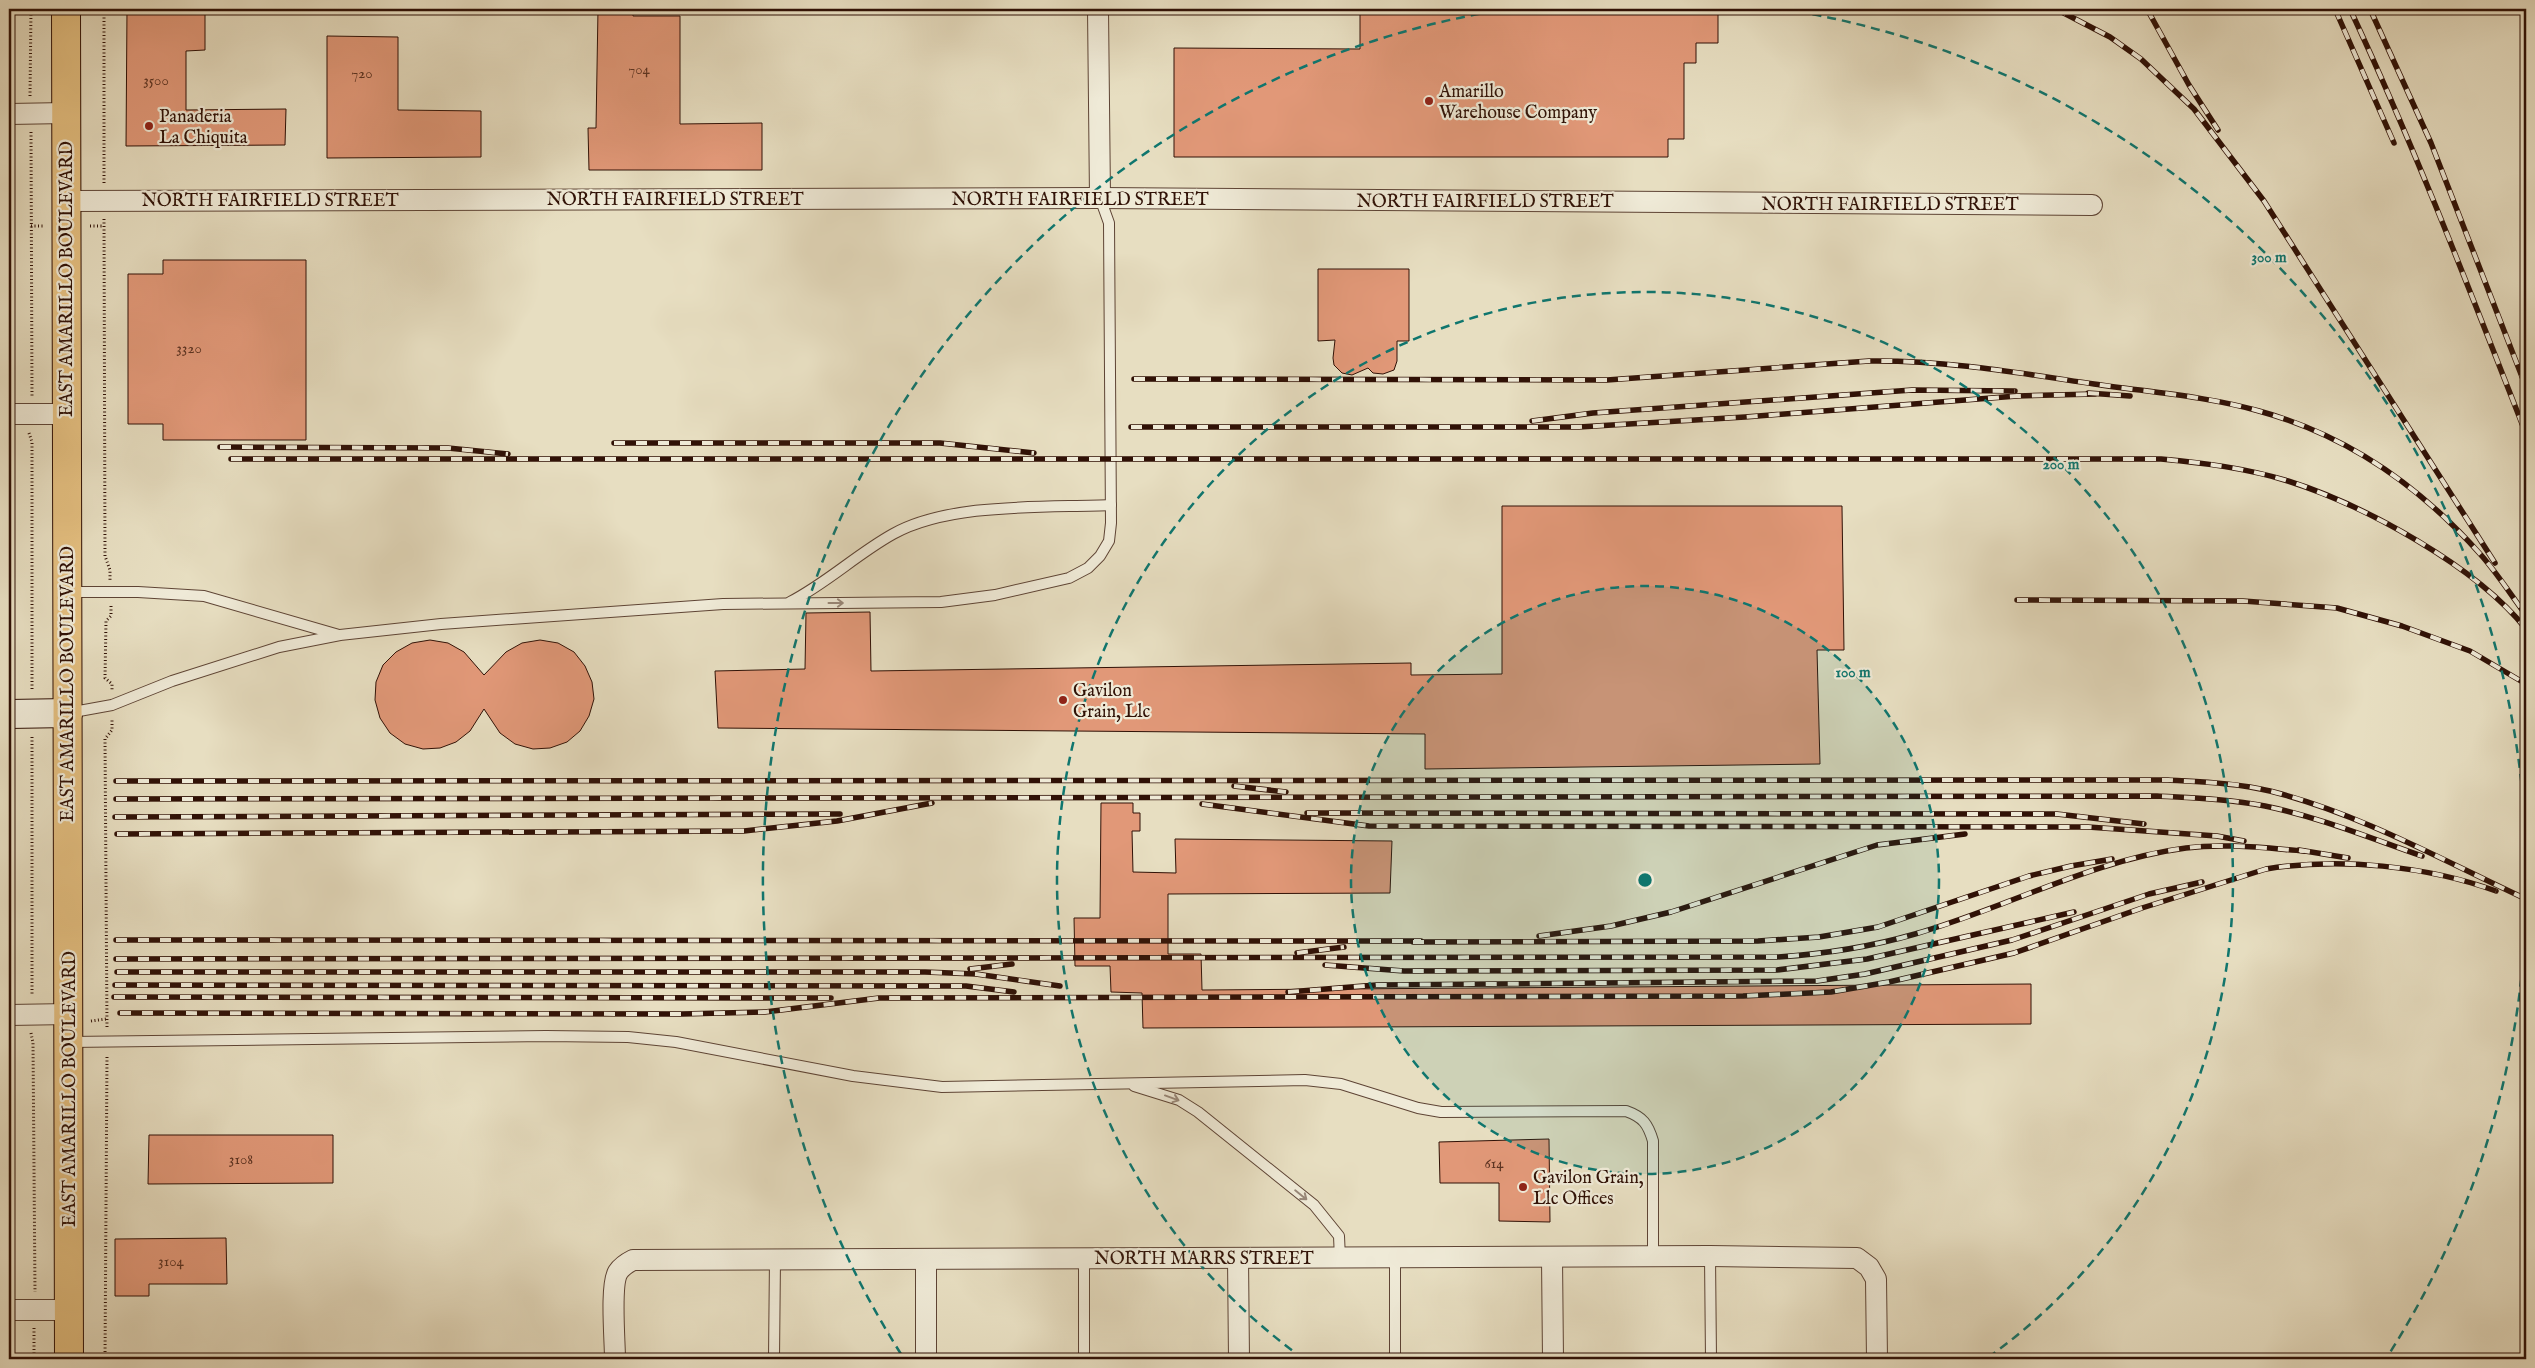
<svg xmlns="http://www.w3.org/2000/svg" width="2535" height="1368" viewBox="0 0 2535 1368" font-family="'IM FELL English',serif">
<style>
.building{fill:#e19878;stroke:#301106}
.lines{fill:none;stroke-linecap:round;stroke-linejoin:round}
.lane-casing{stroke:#5e4435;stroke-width:12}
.street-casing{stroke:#5e4435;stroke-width:22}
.secondary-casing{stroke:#301106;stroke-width:30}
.highway-casing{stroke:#301106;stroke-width:30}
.path{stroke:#301106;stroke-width:3;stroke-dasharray:1 2.5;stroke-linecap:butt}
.lane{stroke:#efead7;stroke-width:10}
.street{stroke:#efead7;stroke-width:20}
.secondary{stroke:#efead7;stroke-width:28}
.highway{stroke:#e4bf80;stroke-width:28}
.rail-casing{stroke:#301106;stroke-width:5.5}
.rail{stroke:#efead7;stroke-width:4;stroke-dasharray:11;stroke-linecap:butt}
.oneway{stroke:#998879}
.ring{fill:none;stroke:#0f766e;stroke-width:2.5;stroke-dasharray:9 6}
.poi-dot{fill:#8f2418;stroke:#efead7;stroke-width:2}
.labels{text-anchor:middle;stroke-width:4.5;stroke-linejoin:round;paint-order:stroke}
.number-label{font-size:15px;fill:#5c3322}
.poi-label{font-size:18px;fill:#301106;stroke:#efead7;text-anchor:start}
.street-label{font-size:18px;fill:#301106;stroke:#efead7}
.centre{fill:#0f766e;stroke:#efead7;stroke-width:2.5}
.ring-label{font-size:15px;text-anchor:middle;font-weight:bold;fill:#0f766e;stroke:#efead7;stroke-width:4.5;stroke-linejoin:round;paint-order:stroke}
</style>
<rect width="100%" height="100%" fill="#e7dec1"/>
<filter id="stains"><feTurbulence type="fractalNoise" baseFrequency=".004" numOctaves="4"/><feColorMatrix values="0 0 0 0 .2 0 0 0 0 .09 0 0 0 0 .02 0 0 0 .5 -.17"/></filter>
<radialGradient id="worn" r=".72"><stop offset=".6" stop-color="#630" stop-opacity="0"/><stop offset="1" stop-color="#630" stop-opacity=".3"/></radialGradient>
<g class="building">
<path d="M127,9h78v41l-19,1v59l100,-1 -1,36 -159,1z"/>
<path d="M598,9h35v7h47v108l82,-1v47h-173l-1,-42h8z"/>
<path d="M1360,9h358v34h-22v20h-12v76h-16v18h-494v-109l186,1z"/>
<path d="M327,36l71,1v73l83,1v46l-154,1z"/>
<path d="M163,260h143v180h-143v-16h-35v-150h35z"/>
<path d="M1318,269h91v72h-12v20l-3,9 -11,4 -10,-1 -5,-5 -16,7 -10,-2 -8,-8 -1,-7 2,-18 -17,1z"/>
<path d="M1502,506h340l2,144h-27l3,114 -395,5v-35l-707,-6 -3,-57 90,-2 1,-56 64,-1 1,59 540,-8v12l91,-1z"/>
<path d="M430,640l18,3 16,9 20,23 22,-23 16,-9 18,-3 18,3 16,9 11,14 7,16 2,17 -5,17 -9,15 -13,11 -17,6 -17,1 -18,-5 -15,-11 -16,-24 -14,22 -14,11 -16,6 -17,1 -18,-5 -15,-11 -10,-15 -5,-18 1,-18 7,-17 13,-13 16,-9z"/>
<path d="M1101,803h32v10h7v18h-8l1,41 43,1 -1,-34 217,2 -2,52 -222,1v60h33l1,36 829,-6v40l-888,4 -1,-35 -31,-1 -1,-26h-35l-1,-48h26z"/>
<path d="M149,1135h184v48l-185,1z"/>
<path d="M1549,1139l1,83 -51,-1v-38h-59l-1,-41z"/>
<path d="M226,1238l1,46h-78v12h-34v-57z"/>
</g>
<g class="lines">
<g class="lane-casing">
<g id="lane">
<path d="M69,592h69l66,4 135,39"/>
<path d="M790,602c37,-19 67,-48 103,-68 57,-32 153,-26 218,-29"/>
<path d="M68,713l44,-8 60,-24 107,-34 61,-12 101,-11 282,-20 218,-2 54,-7 74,-17 19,-10 12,-12 9,-15 2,-18 -2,-300 -9,-25"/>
<path d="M70,1042l476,-6 82,1 48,5 177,34 89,11 363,-7 36,4 77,24 23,4 185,-1c17,6 22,13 27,30v116"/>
<path d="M1134,1086l45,14 19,12 116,93 25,31 1,23"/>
<path d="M1710,1256l1,103"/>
<path d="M774,1359l1,-101"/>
<path d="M1084,1359v-101"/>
<path d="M1395,1359v-100"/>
</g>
</g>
<g class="street-casing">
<g id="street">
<path d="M1098,9l2,189"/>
<path d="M9,114l57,-1"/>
<path d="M67,201l1033,-3 992,7"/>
<path d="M9,414h57"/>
<path d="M9,1015l60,-1"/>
<path d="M1238,1258l1,101"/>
<path d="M1552,1258l1,101"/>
<path d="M926,1259v100"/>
<path d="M9,1310h60"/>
<path d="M615,1359c0,-18 -5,-74 3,-87 4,-6 9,-9 15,-12l1077,-4 147,2 12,9 7,12 1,80"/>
</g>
</g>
<g class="secondary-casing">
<path id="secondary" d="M9,714l59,-1"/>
</g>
<g class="highway-casing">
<path id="highway" d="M66,9l3,1350"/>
</g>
<g class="path">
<path d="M30,96l1,-87"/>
<path d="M31,132l1,264"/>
<path d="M104,183v-174"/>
<path d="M104,219l1,337 5,14v10"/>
<path d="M31,226h13"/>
<path d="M90,226h14"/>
<path d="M29,433l3,9v249"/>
<path d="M111,606v10l-5,5 -1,57 7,6v6"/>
<path d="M32,737v258"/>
<path d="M91,1021l15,-2"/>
<path d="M107,1027l-2,-288 7,-9v-12"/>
<path d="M31,1033l2,10 2,249"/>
<path d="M34,1328v31"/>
<path d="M105,1359l2,-303"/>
</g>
<use href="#lane" class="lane"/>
<use href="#street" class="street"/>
<use href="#secondary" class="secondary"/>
<use href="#highway" class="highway"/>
<g class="rail-casing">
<g id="rail">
<path d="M2056,9l54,28 31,22 53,50 70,92 231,362"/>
<path d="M2147,9l42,76 29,45"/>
<path d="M2335,9l59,134"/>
<path d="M2350,9c65,139 120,282 176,425"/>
<path d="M2370,9l61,134 95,244"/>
<path d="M1134,379l473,1 262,-19c76,-1 150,12 225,23 54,8 112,12 165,27 88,24 162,76 222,144 16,18 30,40 45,60"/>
<path d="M2088,393l42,3"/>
<path d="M1532,421l61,-8 319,-23 103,1"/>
<path d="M1131,427h448l166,-10 272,-21 78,-2"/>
<path d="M614,443h326l94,10"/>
<path d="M220,447l228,1 60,6"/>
<path d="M231,459h1930c43,4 85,9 127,22 76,24 188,85 238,148"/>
<path d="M2017,600l226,1 94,7 65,18 68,25 56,33"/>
<path d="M116,781l2052,-1c34,2 70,3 102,11 91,23 172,69 256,108"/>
<path d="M1234,786l52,6"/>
<path d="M116,799l2041,-3c36,2 72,3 108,10 54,11 105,32 157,50"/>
<path d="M1202,804l167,22 719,1 129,9 27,5"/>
<path d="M1307,813l750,1 87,10"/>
<path d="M115,817l725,-3"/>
<path d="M117,834l627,-3 93,-10 95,-18"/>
<path d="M2299,850l49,8"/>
<path d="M1539,936l72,-10 60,-14 206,-67 88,-11"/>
<path d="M116,940l1305,1"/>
<path d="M1413,942l345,-1 61,-4 59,-10 151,-51 42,-10 41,-7"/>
<path d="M1297,953l47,-6"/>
<path d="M116,959l1661,-2c47,-3 93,-10 138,-23 91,-26 177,-74 271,-86 39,-5 79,0 118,3"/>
<path d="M1325,965l79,6 373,-1 90,-11 207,-47"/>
<path d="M970,969l42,-5"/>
<path d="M117,972h808l51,2 84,12"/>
<path d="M115,985l851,1 48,6"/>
<path d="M1288,992l88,-7 441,-4 48,-7 147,-34 137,-46 53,-12"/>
<path d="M114,997l717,1"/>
<path d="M120,1013l562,1 83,-2 114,-14 864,-2 88,-4 58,-10 125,-29 128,-45 124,-39c73,-12 161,-3 230,22"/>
</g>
</g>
<use href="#rail" class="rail"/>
</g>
<defs><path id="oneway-shaft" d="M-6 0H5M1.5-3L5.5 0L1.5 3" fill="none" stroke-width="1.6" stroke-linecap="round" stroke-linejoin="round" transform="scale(1.25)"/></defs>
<g class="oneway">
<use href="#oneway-shaft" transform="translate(836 603)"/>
<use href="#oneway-shaft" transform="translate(1172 1098) rotate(20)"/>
<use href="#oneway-shaft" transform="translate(1301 1195) rotate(39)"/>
</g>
<circle cx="1645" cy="880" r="294" fill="#0f766e" fill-opacity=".12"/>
<g class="ring">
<circle cx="1645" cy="880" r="294"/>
<path d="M1304 1359A588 588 0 1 1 1986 1359"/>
<path d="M2526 918A882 882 0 0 1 2389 1354M901 1354A882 882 0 0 1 1507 9M1783 9A882 882 0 0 1 2526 842"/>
</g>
<g class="poi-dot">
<circle cx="1429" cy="101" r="5"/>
<circle cx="149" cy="126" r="5"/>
<circle cx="1063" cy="700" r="5"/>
<circle cx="1523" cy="1187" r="5"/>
</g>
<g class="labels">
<g class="number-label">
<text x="639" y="74">704</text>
<text x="362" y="78">720</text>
<text x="156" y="85">3500</text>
<text x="189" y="353">3320</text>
<text x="241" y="1164">3108</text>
<text x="1494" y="1168">614</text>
<text x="171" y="1266">3104</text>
</g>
<g class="poi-label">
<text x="1439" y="97">Amarillo<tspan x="1439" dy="21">Warehouse Company</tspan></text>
<text x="159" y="122">Panaderia<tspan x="159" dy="21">La Chiquita</tspan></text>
<text x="1073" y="696">Gavilon<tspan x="1073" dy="21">Grain, Llc</tspan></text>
<text x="1533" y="1183">Gavilon Grain,<tspan x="1533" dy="21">Llc Offices</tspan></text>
</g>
<g class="street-label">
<text x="675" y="205">NORTH FAIRFIELD STREET</text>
<text x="1080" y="205">NORTH FAIRFIELD STREET</text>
<text x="270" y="206">NORTH FAIRFIELD STREET</text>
<text x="1485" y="207">NORTH FAIRFIELD STREET</text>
<text x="1890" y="210">NORTH FAIRFIELD STREET</text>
<text transform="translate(66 279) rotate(-90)" y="6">EAST AMARILLO BOULEVARD</text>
<text transform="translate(67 684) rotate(-90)" y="6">EAST AMARILLO BOULEVARD</text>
<text transform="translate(69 1089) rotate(-90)" y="6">EAST AMARILLO BOULEVARD</text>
<text x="1204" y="1264">NORTH MARRS STREET</text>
</g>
</g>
<circle cx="1645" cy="880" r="8" class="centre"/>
<g class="ring-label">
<text x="2269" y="262">300 m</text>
<text x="2061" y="469">200 m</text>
<text x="1853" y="677">100 m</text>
</g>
<rect width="2535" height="1368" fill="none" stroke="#e7dec1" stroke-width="30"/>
<rect x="10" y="10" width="2515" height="1348" fill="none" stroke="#301106" stroke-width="2.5"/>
<rect x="15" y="15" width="2505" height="1338" fill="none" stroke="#301106"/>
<rect width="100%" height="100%" filter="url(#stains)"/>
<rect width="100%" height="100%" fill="url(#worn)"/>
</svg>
